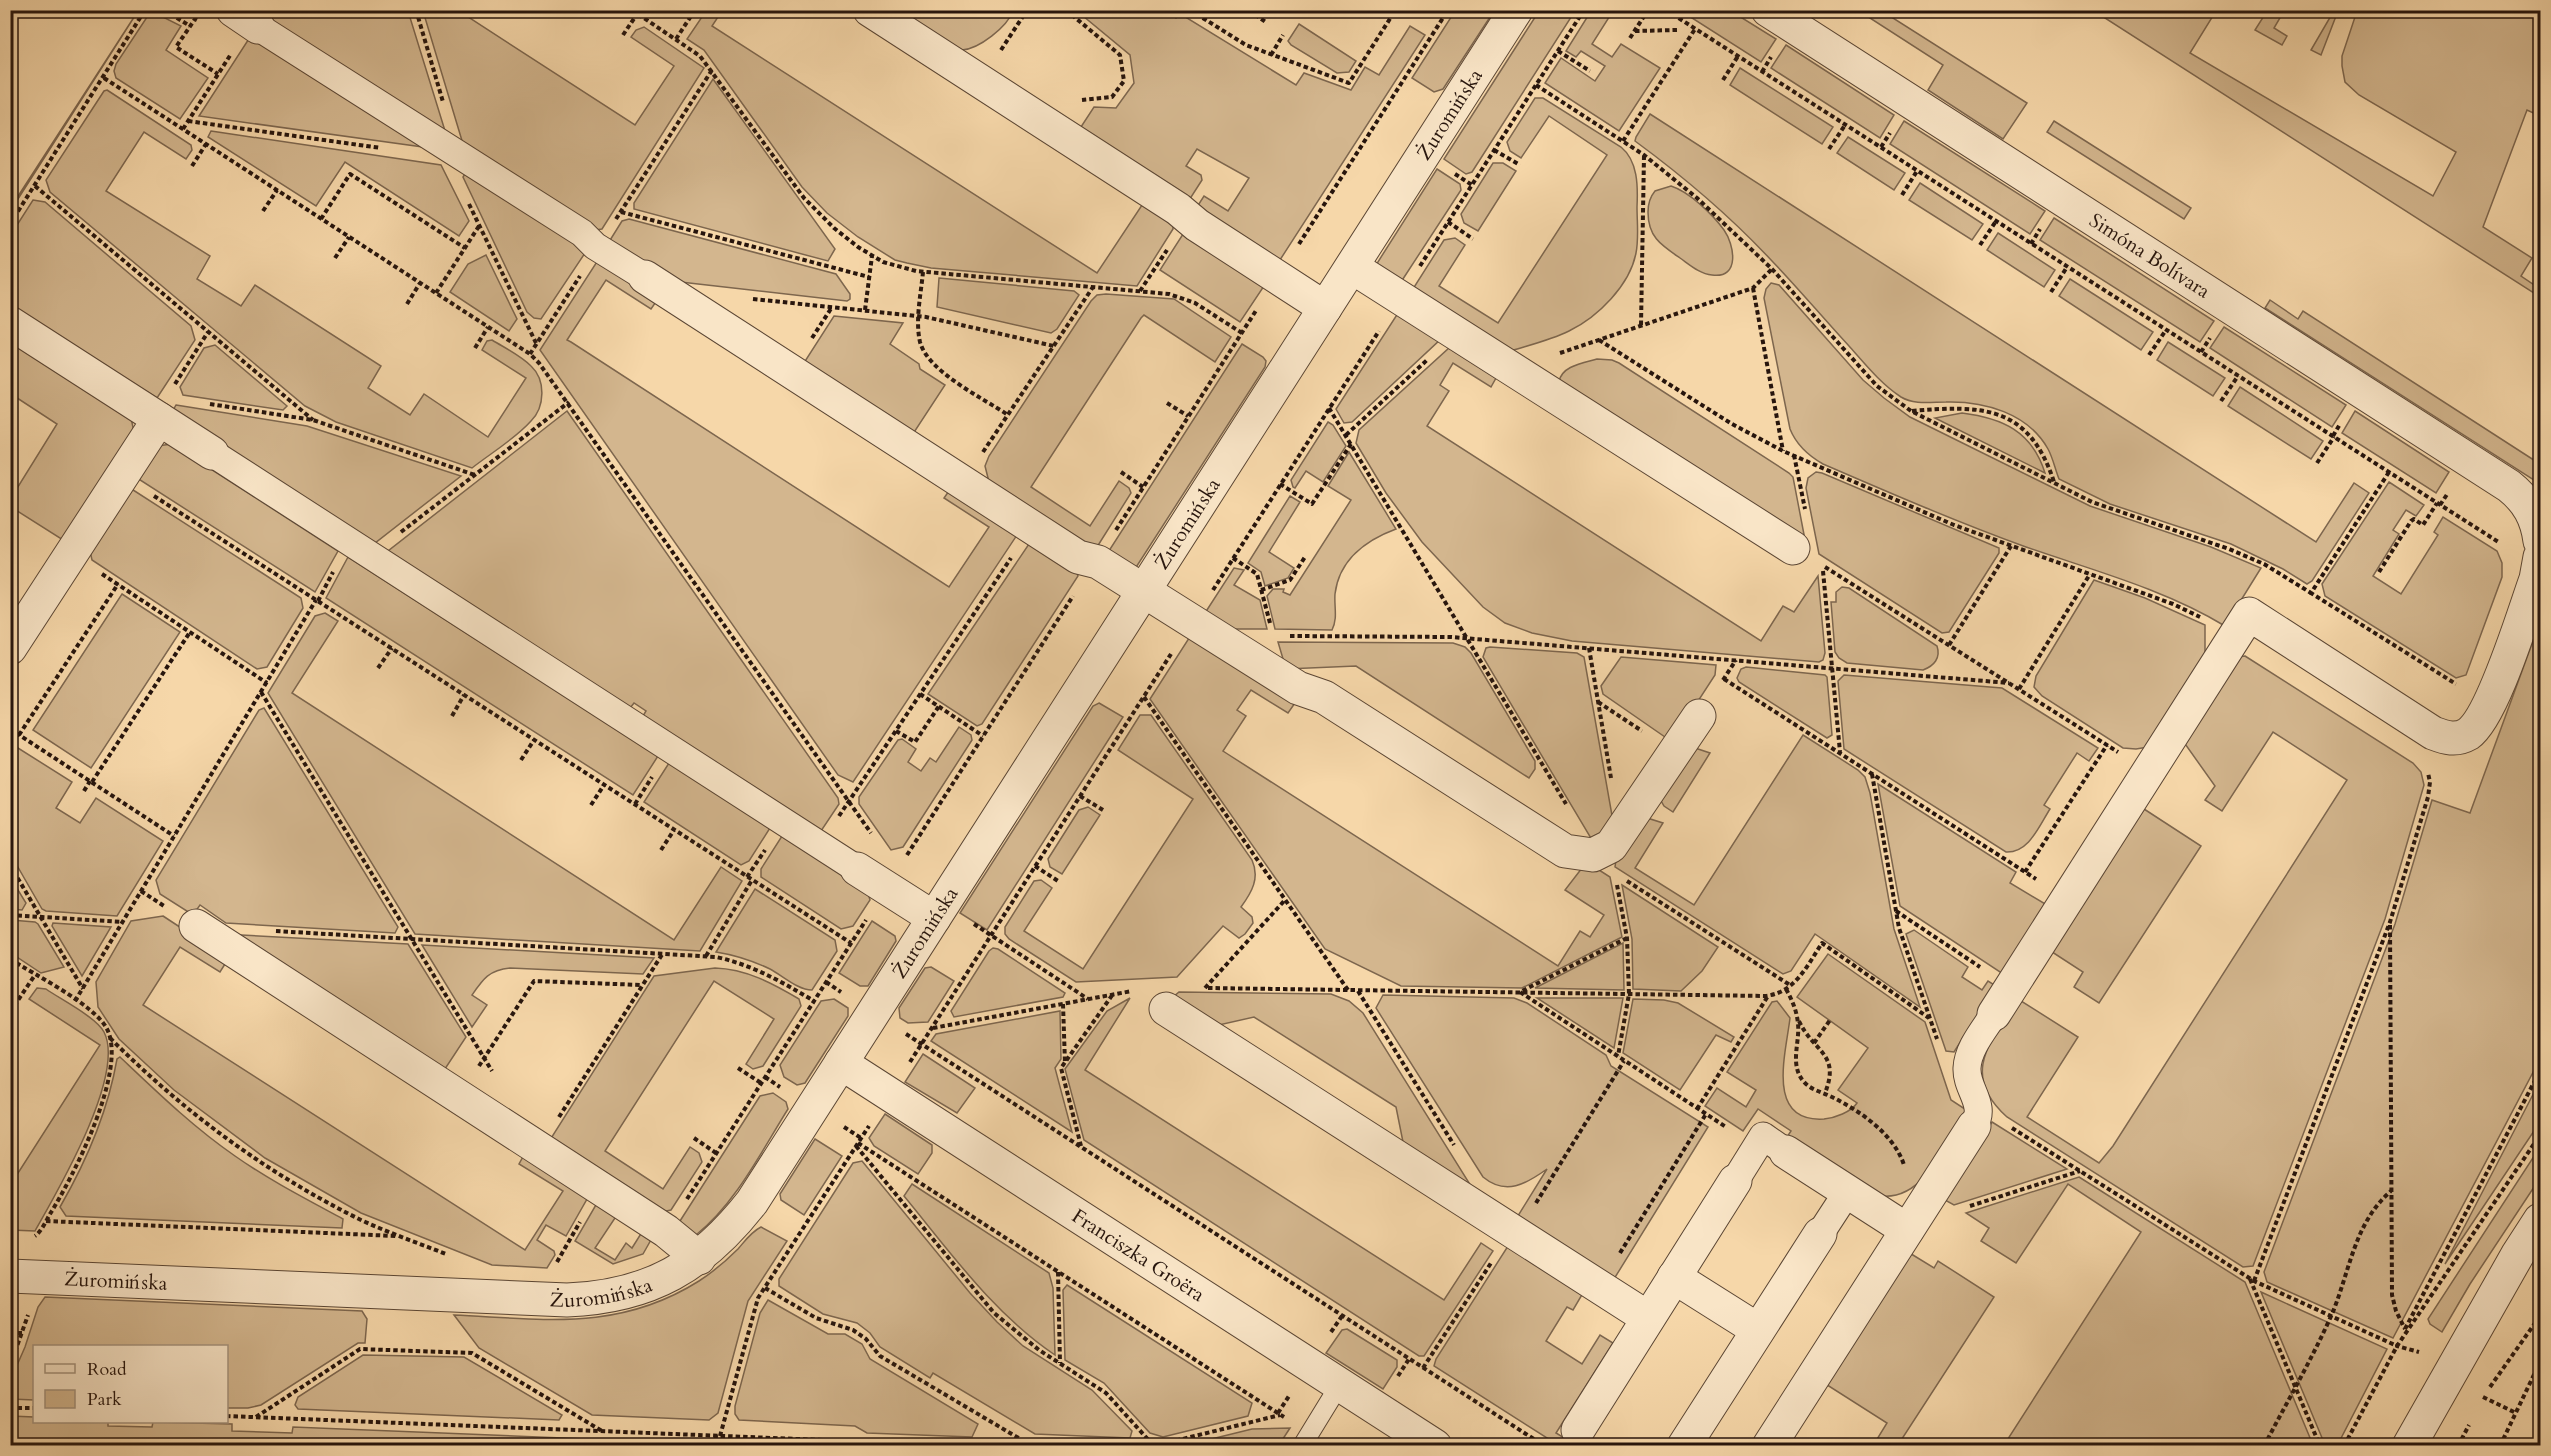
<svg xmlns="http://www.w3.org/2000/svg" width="2551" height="1456" viewBox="0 0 2551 1456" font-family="Cardo,serif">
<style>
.green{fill:#d3b68e;stroke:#7d664e;stroke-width:1.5}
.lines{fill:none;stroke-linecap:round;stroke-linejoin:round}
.service-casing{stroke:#5b4634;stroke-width:20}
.pedestrian-casing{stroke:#5b4634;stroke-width:29}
.minor-casing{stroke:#5b4634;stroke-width:35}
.tertiary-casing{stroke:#5b4634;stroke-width:35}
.path{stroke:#27150d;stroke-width:4;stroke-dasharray:4.5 3;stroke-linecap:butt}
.service{stroke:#f9e5c7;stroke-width:18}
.pedestrian{stroke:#f9e5c7;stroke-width:27}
.minor{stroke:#f9e5c7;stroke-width:33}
.tertiary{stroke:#f9e5c7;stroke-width:33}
.labels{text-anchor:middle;stroke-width:5;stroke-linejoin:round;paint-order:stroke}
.street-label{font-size:20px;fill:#27150d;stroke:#f9e5c7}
</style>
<rect width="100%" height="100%" fill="#f6d7a9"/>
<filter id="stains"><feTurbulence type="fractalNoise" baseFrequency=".00333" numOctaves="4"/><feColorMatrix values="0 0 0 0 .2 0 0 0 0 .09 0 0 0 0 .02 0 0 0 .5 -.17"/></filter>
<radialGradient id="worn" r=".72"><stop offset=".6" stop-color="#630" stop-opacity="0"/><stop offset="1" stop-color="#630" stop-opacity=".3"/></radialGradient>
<g class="green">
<path d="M261,10l147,1 38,123 -187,-120z"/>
<path d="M138,11l-127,199v-3z"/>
<path d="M151,11l30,15 -15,24 42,28 -28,41 -64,-41 -2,-7 2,-7z"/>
<path d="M423,11h43l-1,4 170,110 39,-59 -43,-29 5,-7 8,-3 60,41 -102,161 -7,1 -132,-86z"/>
<path d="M706,11h16l-10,15 385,247 49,-74 27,17v13l-36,57 -206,-18 -24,-5 -12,-3 -37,-23 -31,-24 -25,-26 -98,-137 -17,-11z"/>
<path d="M887,11h126c-6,16 -34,38 -51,39z"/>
<path d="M1077,11h87l12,7 3,-5 117,72 8,-12 47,17 14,-23 14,8 31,-49 15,9 -147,228 -83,-53 9,-14 24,15 21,-33 -52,-29 -11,17 15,9 1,5 -16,25 -109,-72 17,-26 22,1 18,-25 -4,-28z"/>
<path d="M1455,11h39l-51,78 -9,3 -22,-14z"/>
<path d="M1539,11h36l-103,161 -6,2 -22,-15z"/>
<path d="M1591,11h22l-21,33 20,13 9,-13 39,24 -41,63 -74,-48 16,-25 34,23 10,-15 -24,-15 -5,6 -10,-6z"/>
<path d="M1681,11h50l45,28 -15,23z"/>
<path d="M1859,11h23l145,92 -24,36 -75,-49 15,-25z"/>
<path d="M2094,11h122l-26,42 243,143 23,-44 -97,-57 -14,-13 -3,-16v-10l15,-45h183v105l-13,-6 -44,117 49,31 -11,18 19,13v8z"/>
<path d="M2267,11h17l-10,17 13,8 -5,9 -27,-15z"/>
<path d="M2326,11h10v5l-15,39 -10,-5 21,-36z"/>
<path d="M1299,24l57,37 -7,11 -12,1 -46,-28 -3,-4z"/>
<path d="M252,34l178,114 -231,-32z"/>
<path d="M1786,45l108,70 -14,23 -109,-70z"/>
<path d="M1740,68l93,59 -11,17 -92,-59z"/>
<path d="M713,79l122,170 -7,12 -194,-52v-6z"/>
<path d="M107,90l84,55 1,5 -6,9 -42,-27 -38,59 104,65 -13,23 44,27 14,-21 126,81 -13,22 42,27 14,-21 64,43 38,-59 -44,-28 5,-9 5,-1c13,8 28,15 39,26 15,14 14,41 0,55 -16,18 -40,32 -59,47l-136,-46 -31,-16 -255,-214 -4,-12 58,-89z"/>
<path d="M1535,98h8l78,49c17,14 17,39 16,60 0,15 2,31 -1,46 -6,32 -38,64 -67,78 -20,10 -44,15 -65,22l-93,-61 33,-52 11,-2 10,7 -26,41 59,37 109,-168 -58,-39 -28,42 -11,-7 -3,-9z"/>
<path d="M1650,114l666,428 38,-59 15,10 -57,88 -5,3 -24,-15 -52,-25 -121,-40 -51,-25c-4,-10 -6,-21 -11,-30 -20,-36 -64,-48 -102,-47 -15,0 -32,3 -45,-5 -20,-13 -36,-33 -52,-51 -26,-28 -50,-57 -77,-85 -41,-44 -88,-84 -137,-120l1,-4z"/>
<path d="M1904,121l141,90 -15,23 -140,-90z"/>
<path d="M2054,121l137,87 -7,11 -137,-87z"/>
<path d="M211,131l230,34 28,56 -10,15 -114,-74 -29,44 -108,-69z"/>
<path d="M1848,137l57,36 -11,17 -57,-37z"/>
<path d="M1493,163h10l13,8 -38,60 -14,-8 -3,-9z"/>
<path d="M1437,169l23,15 1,6 -62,95 -23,-20z"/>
<path d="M466,172l119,75v6l-44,66 -7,-1 -7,-6 -64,-135z"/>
<path d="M1920,183l63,41 -11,16 -63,-40z"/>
<path d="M1671,186c19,6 42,29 53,44 10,14 17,49 -12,45 -12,-1 -22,-10 -32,-17 -19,-13 -32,-21 -32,-46 0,-8 2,-15 7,-21z"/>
<path d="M33,200l12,2 146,124 4,14 -38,58 -146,-90 -1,-72z"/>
<path d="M2054,218l160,103 -14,21 -160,-102z"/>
<path d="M629,219l207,55 14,20v5l-3,2 -184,-21 -56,-35 15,-24z"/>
<path d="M1185,231l81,52 -26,39 -80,-52z"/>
<path d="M1998,233l57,37 -11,17 -57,-37z"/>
<path d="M486,255l31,64 -8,12 -59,-39 18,-28z"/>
<path d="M600,257l58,42 -7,10 -45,-29 -39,60 4,2 378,245 40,-60 -45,-29 7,-10 68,44 -166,250 -15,-7 -298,-425z"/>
<path d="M939,278l135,13 5,4 -22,34 -6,4 -114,-26z"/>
<path d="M2070,279l83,53 -12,18 -82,-54z"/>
<path d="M1771,283l8,2 84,95 21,18 26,19 180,89 121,41 50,21 -36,58c-61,-37 -133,-56 -199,-79 -69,-25 -136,-54 -203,-83 -14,-8 -27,-20 -33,-35l-26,-131 2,-9z"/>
<path d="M1106,294l68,5 57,38 -16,25 -71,-47 -3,3 -110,169 59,39 29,-45 10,7 2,5 -34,54 -17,3 -91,-68 -4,-16 4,-10 102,-155 6,-6z"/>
<path d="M2270,300l28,19 5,-8 237,153v20l-275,-176z"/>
<path d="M1400,310l43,27 -91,85 -8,1 -8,-14z"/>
<path d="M834,316l69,7 -13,21 29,20 1,5 25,16 -36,55 -109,-71z"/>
<path d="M2224,327l122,78 -14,22 -122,-79z"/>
<path d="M10,340l121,78 3,14 -71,108 -52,-33v-9l46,-74 -46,-30z"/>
<path d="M2168,342l57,36 -12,18 -56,-36z"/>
<path d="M1242,344l21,13 3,4 -1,6 -132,205 -28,-15z"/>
<path d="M215,345l72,61 -4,4 -100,-15 -3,-8 24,-39z"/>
<path d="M1449,348l47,30 -5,9 -38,-24 -13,22 9,6 -22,35 334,215 22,-35 11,6 24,-36 7,77 -2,7 -4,2 -247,-21 -40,-8 -27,-10 -22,-16 -61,-65 -36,-49 -30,-50 3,-13z"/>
<path d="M1597,359l15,1 7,3 170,110 4,4 13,68 -247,-163c2,-16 24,-19 38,-23z"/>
<path d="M2240,387l83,54 -12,18 -83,-53z"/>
<path d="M176,405l131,21 154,50 -86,67 -203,-131z"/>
<path d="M567,411l271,387 1,6 -18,27 -178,-115 3,-5 -12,-8 -4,5 -242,-157z"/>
<path d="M2355,411l94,61 -13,21 -94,-60z"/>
<path d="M1962,413c40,5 70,18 83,60l-110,-55z"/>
<path d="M1328,422l5,3 13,21 -23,36 -17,-11 -11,17 -2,-1 -2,-7z"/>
<path d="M172,444l166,107 -23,41 -178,-114 20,-32z"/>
<path d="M1349,452l47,77c-30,11 -57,31 -61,65 -1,13 3,24 -3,36l-57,-1 -8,-33 6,-7h11l-1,3 7,3 61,-95 -23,-14z"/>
<path d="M1816,472l6,1 177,75v5l-50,79 -7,1 -123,-79 -13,-66 2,-10z"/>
<path d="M2389,482l35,23 -8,11 -10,-6 -13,20 6,4 -26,42 28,18 37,-59 -4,-3 9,-15 54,34 5,12v14l-36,98 -10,3 -131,-82 -3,-12z"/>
<path d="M130,488l171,110 2,10 -36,59 -10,2 -165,-109 -2,-9z"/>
<path d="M1290,496l10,6 -31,50 25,16 -6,10 -23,8 -4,-14 -13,-9z"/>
<path d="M1031,541l42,22 5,13 -96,148 -5,2 -49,-32z"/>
<path d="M348,557l310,199 -25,39 -307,-197z"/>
<path d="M1234,568l10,2 -10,15 26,15 7,29h-47l-15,-16z"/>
<path d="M2094,580l51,18 60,27v31l-57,91 -12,2 -13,-1 -81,-52 -8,-9 2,-11z"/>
<path d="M1842,587l7,1 88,58c4,12 -3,20 -14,24l-76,-7 -8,-5 -4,-6 -4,-50h5v-10z"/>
<path d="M122,594l58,38 -89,136 -58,-38z"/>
<path d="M325,613l13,8 -46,72 382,247 47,-73 21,14 -42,70 -285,-17 -147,-241 47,-77z"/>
<path d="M2540,622v437l-147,279 -126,-56 -3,-10 131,-348 37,-124 38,13z"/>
<path d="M1191,635l104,68 -7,10 -37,-23 -14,20 9,6 -23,35 3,2 332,213 22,-35 10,6 14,-22 -39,-25 17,-22h14l14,9 12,60 -100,51 -121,-2 -76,-37 -175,-250z"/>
<path d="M1278,642l175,1 12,4 6,6 64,108v8l-6,9 -173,-112 -70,3z"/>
<path d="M1490,647l87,6 7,4 29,164v4l-21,15 -109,-183 3,-9z"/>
<path d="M2245,656l168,107 8,9 3,13 -39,134 -132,347 -10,1 -236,-150c-48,-43 -16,-76 11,-118l60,38 -51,80 72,46 14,-17 234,-366 -74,-48 -51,79 -17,-11 10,-14 -32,-45 54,-84z"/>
<path d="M1621,657l95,8 -1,10 -37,57 -13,5 -62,-43 -2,-8z"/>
<path d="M1746,667l79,8 2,2 5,58 -5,3 -88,-56 -2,-4 4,-9z"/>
<path d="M1844,675l158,13 96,60 -9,13 -12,-8 -33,52 6,4c-11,17 -21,44 -44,43l-162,-103 -6,-68z"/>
<path d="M1099,703l24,14 -136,213 -27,-17 133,-207z"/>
<path d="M264,708l134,219 -3,6 -169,-10 -26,-18 -7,10 -33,-21 -4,-14 103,-170z"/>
<path d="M1140,715h11l101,145c8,18 0,32 -11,47l11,10 1,6 -8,11 -6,4 -16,-12 -46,51 -101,5 -67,-43 -4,-5v-7l29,-46 7,-1 11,8 -28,43 59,38 110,-170 -75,-49z"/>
<path d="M959,727l12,8 1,5 -69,107 -12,3 -32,-46v-7l39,-57 4,-1 14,10 -8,13 13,9 9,-13 6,4z"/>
<path d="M1803,735l55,35 7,7 5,16 24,136 26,78 -105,-73 -24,37 -8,3 -168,-107 1,-7 31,-42 16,5 -28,45 59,37z"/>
<path d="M10,743l62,39 -16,26 24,15 16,-25 67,43 -46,75 -71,-5 -4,-2 -31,-54z"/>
<path d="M1695,748l15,5 -37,59 -9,-6 -4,-7z"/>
<path d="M669,763l101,65 -21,33 -8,4 -97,-63z"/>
<path d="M1878,784l138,88 -6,11 37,22 -44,69 -103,-68z"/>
<path d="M1088,807l12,8 -38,59 -12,-7 -2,-8 31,-49z"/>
<path d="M2144,809l57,37 -102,157 -25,-16 9,-15 -34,-22z"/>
<path d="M782,836l85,54 3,10 -17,26 -12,3 -80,-52v-8z"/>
<path d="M10,877l16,26 -4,7 -11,-1z"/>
<path d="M1622,885l96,62 -16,24 -21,20 -48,-2 -1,-50z"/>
<path d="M755,889l80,51 2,11 -25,39c-14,0 -29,-14 -42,-21 -17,-8 -35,-14 -54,-17z"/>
<path d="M163,916l61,40 1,8 -5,8 -40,-25 -37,58 382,245 38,-59 -44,-27 5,-9 67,37 -25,44 -20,-11 -9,15 17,11 1,4 -8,13 -55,-3 -131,-52 -96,-55 -91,-68 -55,-51 -21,-32 -2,-25 35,-61z"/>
<path d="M11,920l24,2 3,2 26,43 -23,6 -30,-20z"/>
<path d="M872,921l23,15 1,5 -28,45h-8l-21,-13z"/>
<path d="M53,923l58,4 -29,49 -30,-50z"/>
<path d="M1914,930l54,37 -6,10 20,13 6,-9 8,5 -42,66 -8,-1 -40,-117z"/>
<path d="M222,934l186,10 58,93 -25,38z"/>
<path d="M1623,943l1,47 -89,-2z"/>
<path d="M422,945l232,13 -11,16 -133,-6c-21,2 -27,11 -38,27l15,10 -15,22z"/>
<path d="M993,948l5,1 67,44 -2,4 -109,20 -3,-6 38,-60z"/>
<path d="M1828,954l97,68 26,78 17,11c-20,31 -44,90 -87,85l-94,-59 4,-6 -33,-22 -15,22 -38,-25 12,-18 29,19 10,-17 -29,-18 45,-70 5,-1 13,17c-4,35 -25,105 34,101 11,-1 27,-7 33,-16l-19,-13 30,-42 -71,-51z"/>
<path d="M931,967l23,14 -26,41 -20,1 -8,-5 -1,-10 26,-40z"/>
<path d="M715,968c31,1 57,15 84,31l2,7 -38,60 -10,3 -7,-5 28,-45 -60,-38 -109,170 58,38 27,-42 9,6 3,9 -31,48 -14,3 -109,-70 106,-167z"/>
<path d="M37,988l9,1c14,10 50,28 58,43 22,43 -47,160 -69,199l-24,-1v-46l89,-139 -71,-46z"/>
<path d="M1179,992l152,2 18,7 14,12 108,173 -66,-34 -9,-45 -142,-90 -44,10 -38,-29z"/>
<path d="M1383,995l131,3 13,5 79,52 5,11 97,61 -94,152 -98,-60 31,-50c-21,15 -41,27 -64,8l-107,-169z"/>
<path d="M1130,998l-45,72 359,230 37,-57 12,8 -69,105h-5l-335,-216 -19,-71 42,-58z"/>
<path d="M1537,998h86l-9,50z"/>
<path d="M834,999l14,9v8l-43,67 -8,2 -13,-8 -4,-12 41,-64z"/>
<path d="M1633,999l31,1 14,3 56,34 -3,5 -15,-7 -36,55 -57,-37z"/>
<path d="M1060,1011l1,48 -6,9 17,64 -141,-91 5,-7z"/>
<path d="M923,1054l52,34 -18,25 -52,-31z"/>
<path d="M120,1057c37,35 73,70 115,99 34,24 71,43 108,63l-1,9 -276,-12 -6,-9c26,-45 48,-96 57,-148z"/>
<path d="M2540,1081v41l-95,142z"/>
<path d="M773,1093l13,9 2,7c-27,43 -52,94 -92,126l-14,-1 -2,-13 80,-125z"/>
<path d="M885,1114l47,31v8l-14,21 -44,-28 -5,-8z"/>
<path d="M1992,1122l75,47 -113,36 -11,-6z"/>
<path d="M815,1139l27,17 -38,59 -23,-15 -1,-6z"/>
<path d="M2540,1147v31l-70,106 -28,48 -12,-8 -2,-5z"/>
<path d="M862,1161l108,132 27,29 26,24 69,44 40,41 -2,7 -95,-4 -102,-61 -3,5 -50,-31 -10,-14 -13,-10 -34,-9 -44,-28v-7l74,-116z"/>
<path d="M2079,1177l166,105 68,163h-309l137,-213 -73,-48 -52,79 -35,-22 8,-13 -23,-15z"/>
<path d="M912,1184l137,89 4,15 2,67c-62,-42 -104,-102 -151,-159z"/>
<path d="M597,1203l20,12 -22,33 20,12 11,-17 6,5 10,-16 10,6 -9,16 -30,10 -38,-23z"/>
<path d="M761,1227l26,14 -39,60 -30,112 -9,7 -117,-5 -113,-67 -25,-33c90,4 164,17 245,-34 14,-9 27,-20 39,-32 7,-8 13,-17 23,-22z"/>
<path d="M1508,1246l75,47 -10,17 -6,-3 -21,34 36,23 18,-29 13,8 -57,90 20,12h-18l-124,-79 2,-7z"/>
<path d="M1908,1252l26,16 4,-7 56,36 -96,148h-21l-3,-1 13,-21 -63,-40z"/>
<path d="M1067,1285l185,118 -4,13 -85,21 -13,-4 -46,-50 -39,-23 -2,-70z"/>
<path d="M2261,1292l126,57 -49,95 -13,1z"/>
<path d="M45,1297l317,14 5,8 -2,24h-7l-97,62 -13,3h-21l-1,-62h-192v54l-23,-1v-20l14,-32 13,-40z"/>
<path d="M768,1300l60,34h17l17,10 8,15 108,65 -6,13 -105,-4 -12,-7 -116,-6 -4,-6v-8l25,-93z"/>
<path d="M1347,1329l50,31v7l-14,22 -57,-36 16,-23z"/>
<path d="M363,1355l101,2 98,58 -3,5 -261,-11 -3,-4 3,-8z"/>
<path d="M10,1416l24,1v5h74v4l44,1 1,-5 79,2v7l60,2 1,-6 318,13 6,5h-606z"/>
<path d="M1290,1428l-11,17h-92l65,-16z"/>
</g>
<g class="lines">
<g class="service-casing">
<path id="service" d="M1302,1446l38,-62"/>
</g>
<g class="pedestrian-casing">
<g id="pedestrian">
<path d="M258,27l324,206 13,13 50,31"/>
<path d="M212,453l645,416"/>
<path d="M1974,1126c13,-22 -8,-36 -7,-58 1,-20 17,-38 27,-54"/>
<path d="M1735,1181l28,-45 23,16"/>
<path d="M1820,1234l28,-43"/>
</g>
</g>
<g class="minor-casing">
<g id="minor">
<path d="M233,10l25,17"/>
<path d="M870,10l308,199 19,16 128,83"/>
<path id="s1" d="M1768,10l741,476c19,15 28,32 31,55"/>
<path d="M1352,267l441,281"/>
<path d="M645,277l433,280 20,5 200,126 26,9 241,154 28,4 18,-9 88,-130"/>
<path d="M10,323l202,130"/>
<path d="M10,648l149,-229"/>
<path d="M857,869l77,49"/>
<path d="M196,926l470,305 33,27"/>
<path d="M1166,1009l482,309"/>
<path d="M1994,1014l255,-400 184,119c13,5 23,8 35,1 25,-17 56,-122 68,-155l4,-22"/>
<path id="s2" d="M841,1063l594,383"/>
<path d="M1786,1152l121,78"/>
<path id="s3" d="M10,1276l557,24c83,-3 135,-34 185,-98l764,-1192"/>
<path d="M1674,1277l84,53"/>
<path d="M1578,1430l157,-249"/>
<path d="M1684,1446l136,-212"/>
<path d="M1769,1446l205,-320"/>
</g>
</g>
<g class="tertiary-casing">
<path id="tertiary" d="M2409,1446l109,-192 22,-34"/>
</g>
<g class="path">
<path d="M164,10l26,16"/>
<path d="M416,10l27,92"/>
<path d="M632,10l68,46 104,142 30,30 24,19 25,15 33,9 253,23 26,9 47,30"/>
<path d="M1066,10l54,45 4,26 -12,16 -30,3"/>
<path d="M1190,10l56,35 103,38 44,-69"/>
<path d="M1249,10l18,13"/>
<path d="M1666,10l834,533"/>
<path d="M1202,18l5,-8"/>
<path d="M197,20l-2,-1 -19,28 42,27"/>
<path d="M1635,31l42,-1"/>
<path d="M623,35l14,-21"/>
<path d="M1630,38l18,-28"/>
<path d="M676,39l19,-29"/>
<path d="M1001,50l26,-40"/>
<path d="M1558,51l32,20"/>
<path d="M1271,55l12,-20"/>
<path d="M1762,72l9,-15"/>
<path d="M104,78l426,276 9,9 332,470"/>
<path d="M1723,80l15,-24"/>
<path d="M1536,85l108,70 53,43 75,71 105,117 34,25 181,91 137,47 35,15 47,29"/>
<path d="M188,121l193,27"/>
<path d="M183,129l48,-75"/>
<path d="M1623,141l72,-112"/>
<path d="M1881,147l9,-14"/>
<path d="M1829,149l16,-24"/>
<path d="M1494,150l26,15"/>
<path d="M192,166l14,-22"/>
<path d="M1455,174l17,11"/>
<path d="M35,186l278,234"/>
<path d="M1902,195l15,-24"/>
<path d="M469,204l67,139"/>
<path d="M263,211l14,-21"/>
<path d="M621,212l248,65"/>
<path d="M321,219l29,-45 115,74"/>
<path d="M616,219l96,-149"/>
<path d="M1448,222l25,17"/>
<path d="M10,224l135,-214"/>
<path d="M1299,244l149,-234"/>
<path d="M2031,244l9,-15"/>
<path d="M1980,245l16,-24"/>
<path d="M335,258l14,-21"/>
<path d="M1420,266l164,-256"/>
<path d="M923,272c-2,22 -8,48 -3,70 8,30 63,56 88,73"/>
<path d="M1753,288l30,163"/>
<path d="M1140,291l27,-41"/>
<path d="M2051,292l16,-25"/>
<path d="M436,293l43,-67"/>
<path d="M753,299l173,18 128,29"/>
<path d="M407,304l13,-21"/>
<path d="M865,310l7,-54"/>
<path d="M1641,325l3,-169"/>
<path d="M812,338l20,-31"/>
<path d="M1599,340l133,84 51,27 171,74 219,79 27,13"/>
<path d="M475,348l13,-21"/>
<path d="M2201,352l9,-14"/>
<path d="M1560,353l193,-65 19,-19"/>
<path d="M530,354l50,-78"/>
<path d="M2149,355l17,-25"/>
<path d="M175,384l33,-52"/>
<path d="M2221,401l17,-25"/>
<path d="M1167,403l21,13"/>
<path d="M210,404l103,16 162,55"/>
<path d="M1329,408l237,396"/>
<path d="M1912,411c70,-6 117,-6 142,71"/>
<path d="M1346,435l81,-75"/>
<path d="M2333,436l7,-12"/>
<path d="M983,452l110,-165"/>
<path d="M1794,455l11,54"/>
<path d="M2317,463l17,-26"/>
<path d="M1121,472l22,15"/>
<path d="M2389,472l-78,121 145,91"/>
<path d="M1280,484l32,20 39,-60"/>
<path d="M154,496l697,447"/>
<path d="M2440,505l8,-12"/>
<path d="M1116,530l141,-221"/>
<path d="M401,532l168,-130"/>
<path d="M1233,558l24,16 13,49"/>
<path d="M1825,567l293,185"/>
<path d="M1823,571l17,181"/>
<path d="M2379,572l32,-51 3,-2 9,6 14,-22"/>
<path d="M102,574l165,109"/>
<path d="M1213,590l166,-259"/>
<path d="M1261,590l29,-10 15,-23"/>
<path d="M318,601l15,-29"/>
<path d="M1290,636l161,1 558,46"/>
<path d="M1949,645l62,-99"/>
<path d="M1589,648l22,130"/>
<path d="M378,668l14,-20"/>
<path d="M1724,679l312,200"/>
<path d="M1723,680l13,-20"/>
<path d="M2019,689l71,-115"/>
<path d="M261,692l231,379"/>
<path d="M920,694l63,42"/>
<path d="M1144,697l204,293"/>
<path d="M1598,702l44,29"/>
<path d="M452,716l12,-21"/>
<path d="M10,729l164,107"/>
<path d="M896,731l19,11 24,-36"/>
<path d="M19,735l99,-151"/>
<path d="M521,760l13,-20"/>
<path d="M1872,774l27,154 38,111"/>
<path d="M92,782l98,-150"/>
<path d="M84,791l6,-10"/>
<path d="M1080,796l23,14"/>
<path d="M635,804l17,-27"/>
<path d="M591,805l13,-20"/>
<path d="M839,816l172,-258"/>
<path d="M661,850l13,-20"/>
<path d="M907,855l166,-259"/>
<path d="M10,865l73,124"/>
<path d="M1035,866l23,15"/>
<path d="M2025,872l82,-127"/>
<path d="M747,877l18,-27"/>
<path d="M1627,881l163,104"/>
<path d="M1617,885l10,53 2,56 -11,62"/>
<path d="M141,891l23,15"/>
<path d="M1896,911l84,56"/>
<path d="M10,915l113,7"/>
<path d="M974,924l114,75"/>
<path d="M2390,925l2,370 4,16 9,18"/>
<path d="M276,931l440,26c37,8 66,25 98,44"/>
<path d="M1627,938l-107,54 206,135"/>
<path d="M706,956l46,-76"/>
<path d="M10,959c25,16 85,46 97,70 21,41 -34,148 -57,185 -4,7 -9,18 -15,22"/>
<path d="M826,982l15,10"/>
<path d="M1205,988l80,-88"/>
<path d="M1208,988l557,8c30,-3 42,-30 57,-53l107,75"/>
<path d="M1786,989c6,11 11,22 12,35 2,19 -9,41 6,58 7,8 18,10 28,15 28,14 62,37 72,68"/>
<path d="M1358,991l96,154"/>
<path d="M75,1001l241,-401"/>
<path d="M1063,1004l2,59"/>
<path d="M10,1012l25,-37"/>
<path d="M1799,1021c14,31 42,32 26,72"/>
<path d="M933,1028l199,-37"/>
<path d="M906,1034l637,411"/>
<path d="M110,1038c74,74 156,135 251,182 28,13 57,23 85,34"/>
<path d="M1814,1043l16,-23"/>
<path d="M10,1058l2,1"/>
<path d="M910,1062l261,-408"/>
<path d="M479,1066l55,-85 108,4"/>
<path d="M738,1068l23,15"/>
<path d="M765,1077l15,10"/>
<path d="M1697,1109l71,-113"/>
<path d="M559,1117l104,-164"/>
<path d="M844,1127l17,11"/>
<path d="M2012,1128l242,153 143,65"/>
<path d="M694,1138l22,15"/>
<path d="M858,1143l426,274"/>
<path d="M856,1146l138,167 45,37 67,43 47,52"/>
<path d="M1081,1146l-20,-78 52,-74"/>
<path d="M687,1199l179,-279"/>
<path d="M1536,1203l88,-142"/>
<path d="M1970,1206l110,-35"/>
<path d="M46,1221l350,15"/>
<path d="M1620,1253l86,-139"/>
<path d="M557,1262l23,-40"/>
<path d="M1058,1272l2,91"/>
<path d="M2250,1279l70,167"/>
<path d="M2254,1281l136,-359 38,-125 2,-15 -2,-9"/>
<path d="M765,1288l51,30 37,12 13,9 14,17 152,90"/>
<path d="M2405,1329l135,-258"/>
<path d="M1331,1332l11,-16"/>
<path d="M10,1333h12"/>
<path d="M2398,1344l-1,2 22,6"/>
<path d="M10,1366l18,-51"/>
<path d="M1423,1368l68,-105"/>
<path d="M1398,1376l11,-17"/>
<path d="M2490,1387l50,-71"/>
<path d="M2483,1397l33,16"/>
<path d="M10,1408h24"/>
<path d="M1278,1413l11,-17"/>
<path d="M226,1416l746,30"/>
<path d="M256,1417l104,-68 112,4 130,78"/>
<path d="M720,1436l38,-138 111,-172"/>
<path d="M1030,1443l90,3"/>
<path d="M715,1446l1,-11"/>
<path d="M1154,1446l126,-31"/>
<path d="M2264,1446c23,-44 48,-87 68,-132 18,-43 22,-91 59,-123"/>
<path d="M2344,1446l53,-100 143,-211"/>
<path d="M2458,1446l11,-21"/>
<path d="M2500,1446l40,-84"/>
</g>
<use href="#service" class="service"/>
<use href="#pedestrian" class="pedestrian"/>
<use href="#minor" class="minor"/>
<use href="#tertiary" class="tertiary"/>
</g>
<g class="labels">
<g class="street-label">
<text dy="7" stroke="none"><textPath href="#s3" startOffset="2067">Żuromińska</textPath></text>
<text dy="7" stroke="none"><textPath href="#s1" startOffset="454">Simóna Bolívara</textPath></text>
<text dy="7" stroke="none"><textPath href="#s3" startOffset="1581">Żuromińska</textPath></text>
<text dy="7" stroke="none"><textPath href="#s3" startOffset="1095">Żuromińska</textPath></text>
<text dy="7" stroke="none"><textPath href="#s2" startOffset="354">Franciszka Groëra</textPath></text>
<text dy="7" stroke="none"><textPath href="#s3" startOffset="106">Żuromińska</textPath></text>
<text dy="7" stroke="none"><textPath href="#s3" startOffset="592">Żuromińska</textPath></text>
</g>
</g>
<rect width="2551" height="1456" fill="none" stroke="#f6d7a9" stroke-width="36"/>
<rect x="12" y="12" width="2527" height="1432" fill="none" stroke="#27150d" stroke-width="3"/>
<rect x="18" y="18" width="2515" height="1420" fill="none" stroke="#27150d" stroke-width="1.5"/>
<rect x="33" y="1345" width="195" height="78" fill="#f9e5c7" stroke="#a5927d" stroke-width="1.5"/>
<rect x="45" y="1364" width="30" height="9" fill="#f9e5c7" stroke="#a5927d" stroke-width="1.5"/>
<text x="87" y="1375" font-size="18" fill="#27150d">Road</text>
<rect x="45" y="1390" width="30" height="18" fill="#d3b68e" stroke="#a5927d" stroke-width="1.5"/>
<text x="87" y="1405" font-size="18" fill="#27150d">Park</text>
<rect width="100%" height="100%" filter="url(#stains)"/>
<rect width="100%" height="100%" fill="url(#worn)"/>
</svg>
